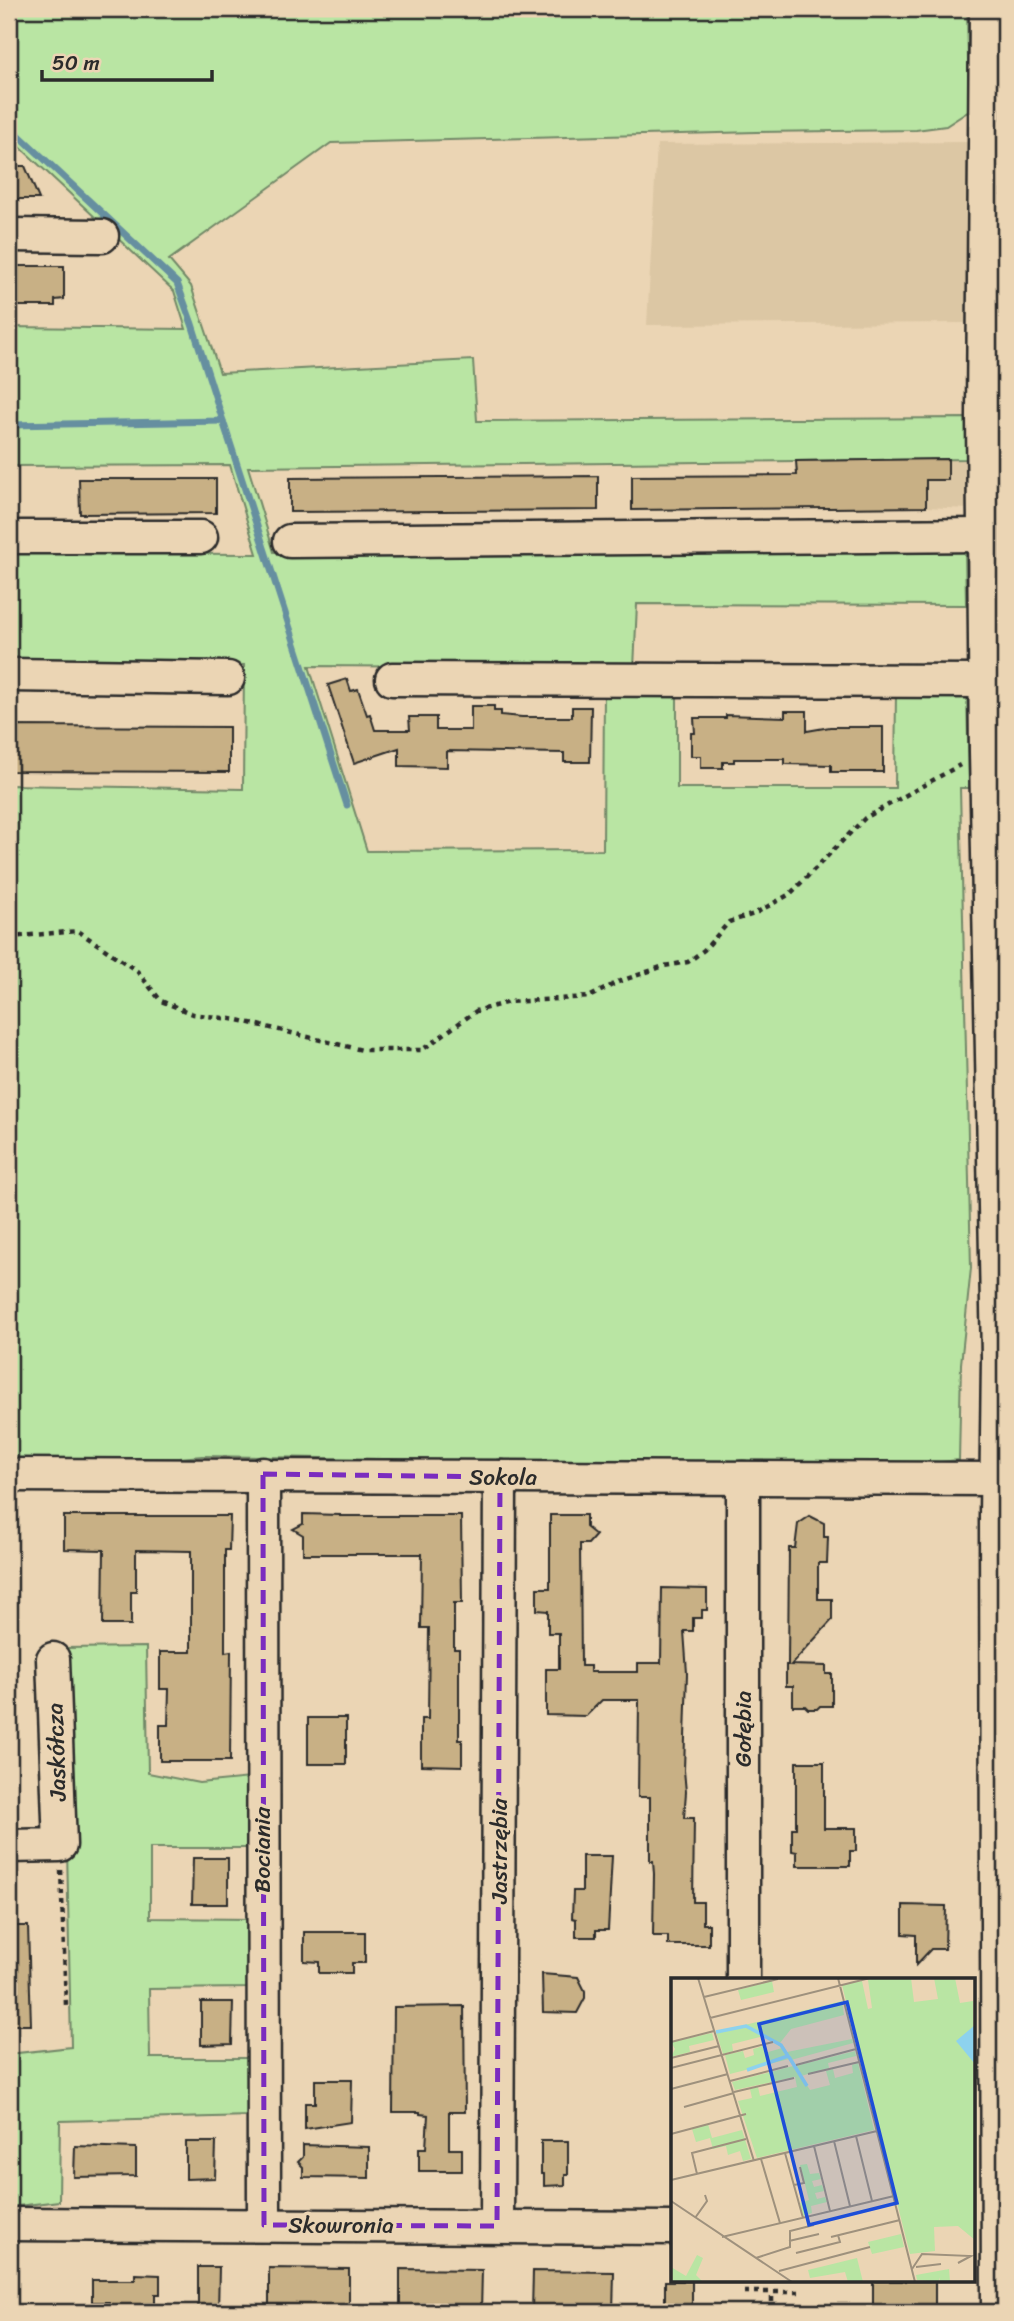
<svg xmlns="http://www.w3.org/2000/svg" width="1014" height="2321" viewBox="0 0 1014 2321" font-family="Sriracha,sans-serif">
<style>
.built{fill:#dcc7a4}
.green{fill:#b9e5a3;stroke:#728867;stroke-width:2}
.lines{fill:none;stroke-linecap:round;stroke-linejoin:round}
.stream{stroke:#668fa0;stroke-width:7}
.building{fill:#c8b085;stroke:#2b2b2b;stroke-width:2}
.minor-casing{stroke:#2b2b2b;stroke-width:37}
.path{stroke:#2b2b2b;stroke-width:4.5;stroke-dasharray:5 5;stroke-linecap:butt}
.minor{stroke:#ebd5b4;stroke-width:32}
.marked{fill:none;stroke:#7b2cbf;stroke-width:5;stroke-dasharray:14 9;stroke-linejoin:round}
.labels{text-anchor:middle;stroke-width:7;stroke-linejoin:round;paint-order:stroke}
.street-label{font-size:23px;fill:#2b2b2b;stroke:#ebd5b4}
.inset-river{fill:none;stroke:#8dd2ee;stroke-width:3.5}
.inset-road{fill:none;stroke:#9e917d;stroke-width:2}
.view{fill:#1d4ed8;fill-opacity:0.15;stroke:#1d4ed8;stroke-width:3.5}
.inset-edge{fill:none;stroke:#2b2b2b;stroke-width:3.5}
</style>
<rect width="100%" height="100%" fill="#ebd5b4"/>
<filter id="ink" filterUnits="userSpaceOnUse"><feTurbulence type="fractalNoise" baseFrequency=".0143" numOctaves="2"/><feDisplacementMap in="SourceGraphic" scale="14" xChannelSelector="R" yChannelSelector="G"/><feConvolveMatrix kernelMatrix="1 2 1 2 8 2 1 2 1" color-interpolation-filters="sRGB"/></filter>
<g filter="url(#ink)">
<g class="built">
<path d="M972,142l-5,181 -320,2 10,-181z"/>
<path d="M968,459l1,50 -43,-2 -128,2 -2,-48z"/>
</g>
<g class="green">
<path d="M9,9h958l2,102 -23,15 -30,4 -160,2 -425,11 -162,117 22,26 29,87 253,-13 4,61 490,-3 1,41 -720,8 26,85 691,-2 1,55 -329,-1 -3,64 -325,-2 58,185 236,-1 1,-160 73,1v97h218l1,-97 71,1 2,96h-9l11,480 -10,96 -2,96 -29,3 -487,-3 -241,-4 -23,2 -170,1v-674l234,4 1,-124 -235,-5v-107l248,1 -27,-89 -221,1v-139l177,2 -12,-38 -154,-144h-11z"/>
<path d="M1002,9h3v639l-9,-265z"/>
<path d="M146,1647l2,126 51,10 51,-5 1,70h-101v70l101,1 -1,69 -101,1 1,69h100l1,58 -191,5 -1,80 -50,6v-153l62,-7 -8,-399z"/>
</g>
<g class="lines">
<g class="stream">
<path d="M9,126l168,157 15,41 31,97 -214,4"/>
<path d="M223,421l124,384"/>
</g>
</g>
<g class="building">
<path d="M9,166h16l14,33h-30z"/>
<path d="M9,266h55v33l-9,1v6h-46z"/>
<path d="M948,459v21h-22v27l-294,3v-34l165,-1 -1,-14z"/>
<path d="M598,476v34l-308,2v-34z"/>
<path d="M79,479h137v34l-136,1z"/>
<path d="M347,679l4,12 7,-2 9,26 3,-1 5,16h35l-1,-13h27v13h35v-24h23v5h7v4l21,2h50v-10h19l-1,55h-26v-9l-117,-2v16l-48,-1v-18l-45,15 -26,-78z"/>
<path d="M785,711h22v20l23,-4h53v45h-52v-7l-46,-1v-5h-51v3h-11v6h-22v-12h-10v-23h4l-1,-15h32v-3l59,2z"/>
<path d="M9,726l220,1v45l-220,-1z"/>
<path d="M303,1514l37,1v1h121l1,87h-8v46h5v91h3v26l-41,-1v-46h7l1,-91h-8l1,-74h-119v-19l-10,-6 10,-5z"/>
<path d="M550,1515h36v12l10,8 -8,9h-8l1,122h9v6h48v-9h23l1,-75 45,1v21h-5v8h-9v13h-9l3,42 -3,97 2,22 -2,26h10l-1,84h10v22h6v21h-41v-9h-15l1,-62 -1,-13h-3v-64h-12l1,-97h-37l-16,16 -40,-1v-46h13v-36h-11v-22l-11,-1v-22h13z"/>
<path d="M64,1516h166l-1,34h-4v102l6,-1 -1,110h-70v-36h8l1,-36h-9v-37h31v-101l-55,-1v42h-5v33h-28l1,-75 -40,-1z"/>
<path d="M810,1516l14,7v14h4l-1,26h-9v36h14v21l-41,45 35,1v8h6v32h-12l-3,3h-9l-3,-3h-12v-20h-7v-21h2l1,-117h6l3,-24z"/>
<rect x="308" y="1718" width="38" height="46"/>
<path d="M796,1762h28v66h32v23h-6v15h-53v-14l-5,-1v-23h4z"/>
<path d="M582,1856h30l-4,74h-12v7h-20v-18l-4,-1 1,-27h9z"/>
<path d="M193,1858h35v46h-36z"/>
<path d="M903,1905l43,1 -1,43h-14l-15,16v-30l-13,-1z"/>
<path d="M9,1926h19l3,99h-22z"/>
<path d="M304,1932h61v31h-13v10h-33v-11l-15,-1z"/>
<path d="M542,1974l36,3 7,14v7l-8,15 -34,-1z"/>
<path d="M201,2002h32l-1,42 -31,1z"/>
<path d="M464,2006l1,106h-16v37h13v22h-43v-23h7l2,-33 -8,-1v-2h-27l1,-105z"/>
<path d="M315,2080h37l-1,42 -46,7v-26h10z"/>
<path d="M541,2141h27v33h-3v11l-21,1v-12h-3z"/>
<path d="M186,2142h30l-1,36 -29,1z"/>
<path d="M303,2145l66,2v31l-66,-1v-10l-5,-5 5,-5z"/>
<path d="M75,2146l61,2v28l-62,1z"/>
<path d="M198,2267h21l-1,45h-20z"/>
<path d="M269,2268l80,1v43h-80z"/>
<path d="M400,2269l82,1 -1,42h-81z"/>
<path d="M533,2271l81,1 -1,40h-81z"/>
<path d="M135,2274l25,1v19h-5v15l-46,-1v-6h-17v-22h43z"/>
<rect x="665" y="2281" width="27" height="31"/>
<path d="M873,2281h62v25h-21v5h-19v-5h-22z"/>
</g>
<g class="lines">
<g class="minor-casing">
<g id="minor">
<path d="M986,9l-3,408 3,335 12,605 -2,159 2,796"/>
<path d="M9,235l93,1"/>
<path d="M9,537h192"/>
<path d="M290,541l694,-6"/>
<path d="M9,675l219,3"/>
<path d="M392,679l593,2"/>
<path d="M263,1474l1,751"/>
<path d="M9,1475l987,4"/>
<path d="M9,1846l51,-1 -7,-186"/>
<path d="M743,1980v-502"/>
<path d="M9,2224l664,4"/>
<path d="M497,2226l3,-749"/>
</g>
</g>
<g class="path">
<path d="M9,937l69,-6 59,40 24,30 32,13 45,6 124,30h60l54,-39 33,-9 80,-5 29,-15 46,-16 24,-4 16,-12 25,-28 25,-8 36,-20 75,-76 95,-53"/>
<path d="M61,1870l5,135"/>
<path d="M744,2292h55"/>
<path d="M772,2312v-20"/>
</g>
<use href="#minor" class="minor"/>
</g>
</g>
<path class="marked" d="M263,1474l237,3 -3,749 -233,-1z"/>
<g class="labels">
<g class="street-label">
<text x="503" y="1485">Sokola</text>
<text transform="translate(743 1729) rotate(-90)" y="8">Gołębia</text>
<text transform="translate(56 1752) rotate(-92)" y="8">Jaskółcza</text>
<text transform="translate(262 1850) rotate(-90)" y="8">Bociania</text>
<text transform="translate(499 1851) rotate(-90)" y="8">Jastrzębia</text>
<text x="341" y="2233">Skowronia</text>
</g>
</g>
<g transform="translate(671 1978)">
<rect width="304" height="304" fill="#ebd5b4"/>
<path d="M205,0h35l3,24 24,-3 -4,-21h21l5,25 13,-2 2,239 -17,-14 -24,1 1,24 -25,3 -68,-269 20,-4 6,28 4,-1 -4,-28zM101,3l2,11 -33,8 -3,-10zM171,23l2,14 -53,14 -11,14 7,9 65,-13 1,4 -62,17 4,6 60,-15 1,5 -28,7 1,5 -28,8 9,14 20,-5 -4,-14 7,-2 2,9 18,-5 -1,-8 6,-2 16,67 -117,28 -19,-57 14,-3 -2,-9 8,-2 2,9 37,-9 -2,-10 -60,13 -3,-8 61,-16 -4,-7 -59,15 -5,-19 18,-4 2,7 9,-3 -1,-6 10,-3 2,7 17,-5 -18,-12 -32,8 1,7 -10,3 -7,-22zM41,55l2,7 -25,6 1,6 -19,5 4,-8 -4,-7zM37,146l4,14 30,-8 9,29 -8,2 -3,-10 -12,4 -2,-9 -13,3 -3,-11 -14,4 -4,-13zM136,186l3,10 9,-1 2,6 -9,2 2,6 8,-2 2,6 -9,2 2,6 8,-2 2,5 -16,4 1,7 -9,3 -3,-13 9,-3 -9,-35zM230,256l3,13 -32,7 -4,-12zM26,277l6,3 -7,17 7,7 -32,-1v-14l15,9zM186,280l6,24h-15l-3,-10 -35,6 -2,-8zM278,291l1,13h11h-21l-1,-5v5l-22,-2 -1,-5z" fill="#b9e5a3"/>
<path d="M304,47h1l-1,39 -19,-23z" fill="#8dd2ee"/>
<path class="inset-river" d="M45,54l30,-6 35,19 7,11 -41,14M118,79l18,29"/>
<path class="inset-road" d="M27,0l56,183M167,0l77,304M33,19l74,-18M39,40l160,-40M0,64l43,-11M0,80l48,-12M125,87l60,-16M0,90l102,-26M137,96l51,-12M59,103l58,-15M0,111l57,-15M63,114l60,-14M13,129l50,-14M0,156l75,-20M185,158l16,65M163,163l16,65M143,168l16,65M114,175l18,65M90,181l19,64M26,196l-5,-21 54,-14M0,202l206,-49M123,207l10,-2 -4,-16M0,223l121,81M24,240l12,-17 -2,-6M51,259l172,-41M160,259l69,-17M118,263l30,-7M125,275l44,-11 -2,-7M85,280l34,-11v-16l24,-6M245,289l25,-3M241,291l10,-15 49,2 -13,7M108,293l91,-24"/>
<path class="view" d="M176,24l50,201 -88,22 -50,-201z"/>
<rect width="304" height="304" class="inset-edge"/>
</g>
<rect width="1014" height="2321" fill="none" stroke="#ebd5b4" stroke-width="35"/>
<rect x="18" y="18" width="979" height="2286" fill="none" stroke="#2b2b2b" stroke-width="2.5" filter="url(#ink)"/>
<path d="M42 70v10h170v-10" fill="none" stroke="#2b2b2b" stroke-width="3.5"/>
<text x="52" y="70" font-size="21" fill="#2b2b2b" stroke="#ebd5b4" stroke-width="5" paint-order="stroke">50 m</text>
</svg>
